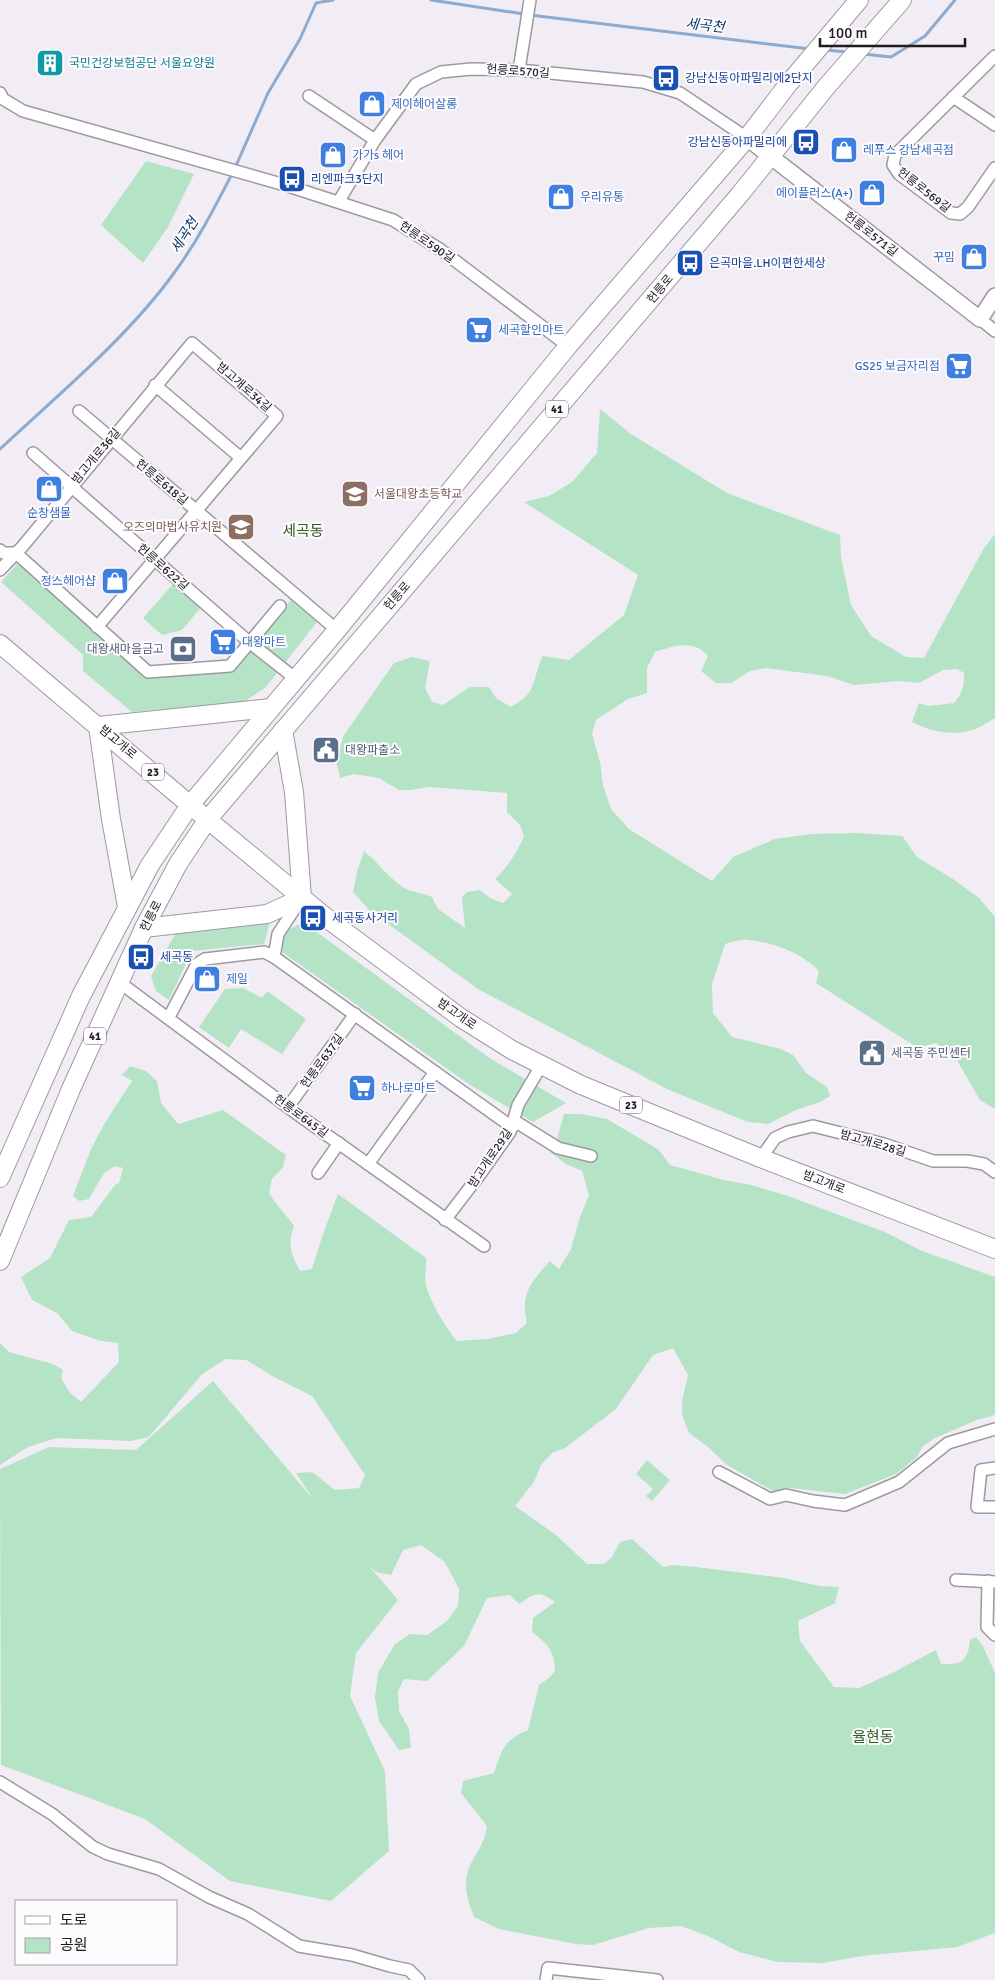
<svg xmlns="http://www.w3.org/2000/svg" width="995" height="1980" viewBox="0 0 995 1980" font-family="Signika,'Noto Sans KR',sans-serif">
<style>
.green{fill:#b4e3c6}
.lines{fill:none;stroke-linecap:round;stroke-linejoin:round}
.stream{stroke:#8babd0;stroke-width:3}
.street-casing{stroke:#9e99a0;stroke-width:14}
.secondary-casing{stroke:#9e99a0;stroke-width:18}
.primary-casing{stroke:#9e99a0;stroke-width:20}
.street{stroke:#fff;stroke-width:11}
.secondary{stroke:#fff;stroke-width:15}
.primary{stroke:#fff;stroke-width:18}
.labels{text-anchor:middle;stroke-width:4;stroke-linejoin:round;paint-order:stroke}
.shield{fill:#fefbff;stroke:#605e62;stroke-width:1}
.shield-label{font-size:11px;font-weight:bold;fill:#1d1b1e}
.culture-label{font-size:12px;fill:#0d838f;stroke:#fefbff;text-anchor:start}
.street-label{font-size:12px;fill:#1d1b1e;stroke:#fefbff}
.transit-label{font-size:12px;fill:#164399;stroke:#fefbff;text-anchor:start}
.shop-label{font-size:12px;fill:#366cbe;stroke:#fefbff;text-anchor:start}
.education-label{font-size:12px;fill:#785e54;stroke:#fefbff;text-anchor:start}
.service-label{font-size:12px;fill:#4e5e75;stroke:#fefbff;text-anchor:start}
.water-label{font-size:14px;font-style:italic;fill:#00325f;stroke:#fefbff}
.quarter-label{font-size:15px;fill:#2e5c23;stroke:#fefbff}
</style>
<rect width="100%" height="100%" fill="#f2edf5"/>
<g class="green">
<path d="M146,161l48,13 -26,53 -25,36 -42,-38z"/>
<path d="M600,409l31,25 96,59 113,42 1,22 10,48 20,31 35,21 18,1 60,-110 11,-14v184c-6,3 -11,7 -17,10 -21,9 -47,4 -66,-6l7,-19 10,3 25,-3c9,-10 10,-17 10,-30l-7,-4 -14,1 -24,13 -21,-2 -44,4 -27,-9 -61,-8 -16,3 -19,12h-15l-15,-12 7,-15c-14,-17 -35,-10 -53,-4l-8,16v25l-19,6 -32,21 -4,14 8,28 3,23 8,24 18,20 83,52 21,-24 42,-18 37,-5 44,-1 46,3 15,21 36,22 26,19 16,19v192l-15,-9 -23,-40 -21,-17 -18,5 -102,-65 3,-12c-17,-18 -46,-29 -71,-31 -7,-1 -16,2 -23,4l-13,40 1,29 19,24 49,12 12,6 13,18 21,14 3,9 -10,6 -24,8 -28,14 -20,-2 -79,-32 -191,-101 -109,-79 -16,-18 4,-20 7,-21c15,12 25,28 42,38 4,2 20,5 26,8l6,12 27,19 -3,-31 5,-5 13,-2 10,8 13,5 9,-9 -17,-15c13,-12 21,-26 29,-42l-4,-12 -13,-13v-19l-78,-6 -18,3h-12l-20,-12 -25,-4 -14,4 -4,-18 8,-25 50,-72 18,-6 18,4 -5,27 7,14 11,3 27,-18h19l7,11 15,9c6,-4 13,-8 17,-13 8,-11 8,-26 15,-38l26,4 55,-45 14,-40 -114,-73 25,-6 23,-14 25,-29z"/>
<path d="M19,562l125,116 89,-7 58,-71 26,22 -51,65 -22,15 -112,10 -49,-41v-16l-82,-73z"/>
<path d="M174,583l27,24 -19,23 -20,5 -19,-17z"/>
<path d="M271,918l-7,26 -72,7 -23,49 -13,-9 -5,-15 26,-45z"/>
<path d="M303,922l188,137 75,44 -33,19 -63,-37 -188,-133 2,-20z"/>
<path d="M243,988l19,10 5,-7 39,28 -24,35 -41,-25 -12,19 -30,-21 26,-38z"/>
<path d="M130,1066l16,5 11,10 4,22 17,21 45,-14 63,45 -3,12 -11,12 -3,14c7,12 17,21 25,33 -7,19 -3,27 6,45l12,-2 11,-35 15,-40 88,64c1,9 -2,19 0,27 4,17 20,43 31,56l31,-2 28,-6 11,-10c-7,-30 4,-41 23,-62l9,8 12,-20 9,-32 9,-22 -7,-24 -16,-7 -16,-12 7,-13 7,-25h17l26,5 52,31 11,15 54,15 27,5 37,11 97,36 37,19 73,26v138l-18,5 -42,18 -13,9 -5,10 -21,17 -51,20 -55,-6 -17,3 -46,-26 -19,-18 -19,-14 -7,-18v-14l6,-26 -15,-27 -20,7 -37,54 -51,39 -13,5 -11,12 -7,17 -19,24 41,29 31,29h17l8,-7 8,-15 12,-3 31,28 10,-2 23,2 88,11 35,8 20,1 -4,16 -37,18 2,20 34,46 25,1 31,-14 46,-24 5,14c21,1 27,-3 29,-24l6,-3 7,9 12,27v260l-38,14 -95,9 -39,7 -46,-1 -38,-10 -29,-15 -29,-11 -32,2 -56,17 -17,-1 -77,-15 -25,-12c-6,-16 -12,-32 -5,-49 7,-17 15,-21 18,-42l-26,-33 2,-12 31,-8c8,-24 10,-33 34,-43l11,-45 10,-7 6,-7c-1,-21 -7,-27 -23,-39l1,-14 22,-16c-17,-12 -19,-9 -36,2l-9,-9 -23,3 -23,48 -37,35 -23,-2 -6,12 1,20 10,18 2,19 -12,2 -20,-29 -4,-24 3,-24 17,-29 15,-10 17,1 20,-14 11,-15 1,-17 -14,-27 -24,-17 -18,5 -12,25 -15,-3 -7,-6 29,34 -42,53 -6,43 35,75 4,80 -58,50 -101,-20 -85,-62 -144,-54 -1,-296 49,-22 87,3 77,-69 100,118 -17,-26 16,-1 23,18 24,-2 6,-13 -53,-79 -38,-19 -28,-17 -20,-1 -24,15 -53,63 -18,4 -74,-3 -29,9 -28,18v-122l9,9 44,12 10,6 -2,8 9,15 11,9 38,-40 -1,-19 -17,-2 -29,-10 -15,-18 -25,-13 -11,-23 29,-19 19,-38 22,-3 24,-32 4,-2 4,-15 -8,-2 -11,7 -15,26 -10,2 -6,-5 18,-47 15,-28 26,-40 -10,-6z"/>
<path d="M647,1460l23,20 -18,21 -6,-5 7,-7 -17,-15z"/>
</g>
<g class="lines">
<g class="stream">
<path d="M431,0l93,14"/>
<path d="M530,15l280,34"/>
<path d="M826,50l21,2"/>
<path d="M863,54l28,3 34,-21 30,-36"/>
<path d="M235,168l33,-75 32,-54 16,-36 17,-3"/>
<path d="M0,449c58,-54 128,-112 174,-176 23,-31 41,-66 58,-99"/>
</g>
<g class="street-casing">
<g id="street">
<path d="M995,56l-100,99 -2,10 6,9 52,39 9,1 8,-7 27,-39"/>
<path d="M519,70l11,-70"/>
<path d="M0,93l3,6 20,12 262,74 108,35 48,30 127,96"/>
<path d="M309,96l66,44"/>
<path d="M953,97l42,28"/>
<path d="M339,201l36,-61 41,-56 25,-12 30,-3 48,1 124,12 37,11 67,45"/>
<path d="M980,319l15,12"/>
<path d="M155,385l86,73"/>
<path d="M79,411l258,219"/>
<path d="M33,453l216,189 47,37"/>
<path d="M0,550l3,3h13l132,119 82,-6 50,-60"/>
<path d="M0,570l22,-23 170,-204 85,73 -180,211"/>
<path d="M274,957l238,170"/>
<path d="M119,982l181,134 184,130"/>
<path d="M169,1017l28,-53 8,-5 59,-7 10,5 4,-23 23,-35"/>
<path d="M288,1107l67,-93"/>
<path d="M512,1127l6,-4 40,25 33,8"/>
<path d="M761,1158l14,-20 13,-6 25,-6 71,18 49,17h34l17,3 11,8"/>
<path d="M368,1164l67,-92"/>
<path d="M318,1173l21,-30"/>
<path d="M445,1220l36,-47 29,-41 8,-27 23,-39"/>
<path d="M995,1468l-14,2 -4,37h18"/>
<path d="M719,1472l51,27 16,-4 27,6 32,4 54,-23 49,-39 47,-14"/>
<path d="M956,1580l39,2"/>
<path d="M988,1581l-1,46 8,8"/>
<path d="M0,1782l52,32 41,33 15,7 51,15 50,28 39,17 51,32 53,9 38,11 19,4 10,10"/>
<path d="M546,1980l2,-12 109,12"/>
</g>
</g>
<g class="secondary-casing">
<path id="secondary" d="M747,138l233,181 15,-23"/>
</g>
<g class="primary-casing">
<g id="primary">
<path d="M0,644l190,161 139,115 132,98 51,32 69,35 177,72 237,92"/>
<path d="M98,726l13,93 16,88"/>
<path d="M98,726l173,-18"/>
<path d="M283,730l11,62 8,106"/>
<path d="M144,928l123,-14 35,-16"/>
<path d="M0,1178l81,-182 69,-131 40,-60 147,-175 231,-284 179,-208 42,-55 70,-83"/>
<path d="M0,1261l71,-172 73,-161 34,-64 30,-45 533,-626 86,-107 75,-86"/>
</g>
</g>
<use href="#street" class="street"/>
<use href="#secondary" class="secondary"/>
<use href="#primary" class="primary"/>
</g>
<defs>
<g id="building-square" transform="scale(1.4375)"><rect x="-9" y="-9" width="18" height="18" rx="4" fill="#0f9aa8" stroke="#fefbff"/><path d="M-4-6H4V6H1V3H-1V6H-4ZM-2.5-4.3h1.7v1.8h-1.7ZM.8-4.3h1.7v1.8H.8ZM-2.5-1h1.7V.8h-1.7ZM.8-1h1.7V.8H.8Z" fill="#fff"/></g>
<g id="bus-square" transform="scale(1.4375)"><rect x="-9" y="-9" width="18" height="18" rx="4" fill="#1a4fb4" stroke="#fefbff"/><path d="M-5-6H5V4H4V6H2V4H-2V6H-4V4H-5ZM-3.5-4V0h7V-4ZM-3.5 1.2v1.5H-2V1.2ZM2 1.2v1.5H3.5V1.2Z" fill="#fff"/></g>
<g id="shop-square" transform="scale(1.4375)"><rect x="-9" y="-9" width="18" height="18" rx="4" fill="#3f7fe0" stroke="#fefbff"/><path d="M-5-2.5h2.3a2.7 3.5 0 0 1 5.4 0H5L5.5 6h-11ZM-1.5-2.5h3a1.5 2.3 0 0 0-3 0Z" fill="#fff"/></g>
<g id="supermarket-square" transform="scale(1.4375)"><rect x="-9" y="-9" width="18" height="18" rx="4" fill="#3f7fe0" stroke="#fefbff"/><path d="M-6-5.5h2.5l.6 2H6L4.5 2H-2.5L-4.4-4H-6ZM-1.5 3.2a1.3 1.3 0 1 0 .1 0ZM3 3.2a1.3 1.3 0 1 0 .1 0Z" fill="#fff"/></g>
<g id="school-square" transform="scale(1.4375)"><rect x="-9" y="-9" width="18" height="18" rx="4" fill="#8d6e63" stroke="#fefbff"/><path d="M0-5L7-2L0 1L-7-2ZM-4 1L0 2.5L4 1V4Q0 6-4 4Z" fill="#fff"/></g>
<g id="bank-square" transform="scale(1.4375)"><rect x="-9" y="-9" width="18" height="18" rx="4" fill="#5c6f8a" stroke="#fefbff"/><path d="M-6-4H6V4H-6ZM0-2.3a2.3 2.3 0 1 0 0 4.6a2.3 2.3 0 1 0 0-4.6Z" fill="#fff"/></g>
<g id="civic-square" transform="scale(1.4375)"><rect x="-9" y="-9" width="18" height="18" rx="4" fill="#5c6f8a" stroke="#fefbff"/><path d="M-.6-6.5H3V-4.5H.6V-3L4-1V1h2V6H-6V1h2V-1L-.6-3ZM-1.2 2.5V6h2.4V2.5Z" fill="#fff"/></g>
</defs>
<g fill-rule="evenodd">
<use href="#building-square" x="50" y="63"/>
<use href="#bus-square" x="666" y="78"/>
<use href="#shop-square" x="372" y="104"/>
<use href="#bus-square" x="806" y="142"/>
<use href="#shop-square" x="844" y="150"/>
<use href="#shop-square" x="333" y="155"/>
<use href="#bus-square" x="292" y="179"/>
<use href="#shop-square" x="872" y="193"/>
<use href="#shop-square" x="561" y="197"/>
<use href="#shop-square" x="974" y="257"/>
<use href="#bus-square" x="690" y="263"/>
<use href="#supermarket-square" x="479" y="330"/>
<use href="#supermarket-square" x="959" y="366"/>
<use href="#shop-square" x="49" y="489"/>
<use href="#school-square" x="355" y="494"/>
<use href="#school-square" x="241" y="527"/>
<use href="#shop-square" x="115" y="581"/>
<use href="#supermarket-square" x="223" y="642"/>
<use href="#bank-square" x="183" y="649"/>
<use href="#civic-square" x="326" y="750"/>
<use href="#bus-square" x="313" y="918"/>
<use href="#bus-square" x="141" y="957"/>
<use href="#shop-square" x="207" y="979"/>
<use href="#civic-square" x="872" y="1053"/>
<use href="#supermarket-square" x="362" y="1088"/>
</g>
<g class="labels">
<g class="shield">
<rect x="546" y="400.5" width="22" height="17" rx="4"/>
<rect x="142" y="763.5" width="22" height="17" rx="4"/>
<rect x="84" y="1027.5" width="22" height="17" rx="4"/>
<rect x="620" y="1096.5" width="22" height="17" rx="4"/>
</g>
<g class="shield-label">
<text x="557" y="413">41</text>
<text x="153" y="776">23</text>
<text x="95" y="1040">41</text>
<text x="631" y="1109">23</text>
</g>
<g class="culture-label">
<text x="69" y="67">국민건강보험공단 서울요양원</text>
</g>
<g class="street-label">
<text transform="translate(518 71) rotate(4)" y="4">헌릉로570길</text>
<text transform="translate(924 190) rotate(38)" y="4">헌릉로569길</text>
<text transform="translate(871 234) rotate(38)" y="4">헌릉로571길</text>
<text transform="translate(427 242) rotate(34)" y="4">헌릉로590길</text>
<text transform="translate(660 289) rotate(-50)" y="4">헌릉로</text>
<text transform="translate(244 387) rotate(41)" y="4">밤고개로34길</text>
<text transform="translate(96 456) rotate(-50)" y="4">밤고개로36길</text>
<text transform="translate(162 482) rotate(40)" y="4">헌릉로618길</text>
<text transform="translate(163 567) rotate(41)" y="4">헌릉로622길</text>
<text transform="translate(397 596) rotate(-49)" y="4">헌릉로</text>
<text transform="translate(118 742) rotate(40)" y="4">밤고개로</text>
<text transform="translate(151 916) rotate(-63)" y="4">헌릉로</text>
<text transform="translate(457 1014) rotate(35)" y="4">밤고개로</text>
<text transform="translate(322 1061) rotate(-54)" y="4">헌릉로637길</text>
<text transform="translate(301 1116) rotate(36)" y="4">헌릉로645길</text>
<text transform="translate(873 1143) rotate(16)" y="4">밤고개로28길</text>
<text transform="translate(490 1158) rotate(-56)" y="4">밤고개로29길</text>
<text transform="translate(824 1182) rotate(21)" y="4">밤고개로</text>
</g>
<g class="transit-label">
<text x="685" y="82">강남신동아파밀리에2단지</text>
<text x="787" y="146" text-anchor="end">강남신동아파밀리에</text>
<text x="311" y="183">리엔파크3단지</text>
<text x="709" y="267">은곡마을.LH이편한세상</text>
<text x="332" y="922">세곡동사거리</text>
<text x="160" y="961">세곡동</text>
</g>
<g class="shop-label">
<text x="391" y="108">제이헤어살롱</text>
<text x="863" y="154">레푸스 강남세곡점</text>
<text x="352" y="159">가가s 헤어</text>
<text x="853" y="197" text-anchor="end">에이플러스(A+)</text>
<text x="580" y="201">우리유통</text>
<text x="955" y="261" text-anchor="end">꾸밈</text>
<text x="498" y="334">세곡할인마트</text>
<text x="940" y="370" text-anchor="end">GS25 보금자리점</text>
<text x="49" y="517" text-anchor="middle">순창샘물</text>
<text x="96" y="585" text-anchor="end">정스헤어샵</text>
<text x="242" y="646">대왕마트</text>
<text x="226" y="983">제일</text>
<text x="381" y="1092">하나로마트</text>
</g>
<g class="education-label">
<text x="374" y="498">서울대왕초등학교</text>
<text x="222" y="531" text-anchor="end">오즈의마법사유치원</text>
</g>
<g class="service-label">
<text x="164" y="653" text-anchor="end">대왕새마을금고</text>
<text x="345" y="754">대왕파출소</text>
<text x="891" y="1057">세곡동 주민센터</text>
</g>
<g class="water-label">
<text transform="translate(705 25) rotate(6)" y="5">세곡천</text>
<text transform="translate(184 235) rotate(-58)" y="5">세곡천</text>
</g>
<g class="quarter-label">
<text x="303" y="536">세곡동</text>
<text x="873" y="1742">율현동</text>
</g>
</g>
<rect x="15" y="1900" width="162" height="65" fill="#fefbff" stroke="#a4a1a5"/>
<rect x="25" y="1916" width="25" height="8" fill="#ffffff" stroke="#a4a1a5"/>
<text x="60" y="1925" font-size="15" fill="#1d1b1e">도로</text>
<rect x="25" y="1938" width="25" height="15" fill="#b4e3c6" stroke="#a4a1a5"/>
<text x="60" y="1950" font-size="15" fill="#1d1b1e">공원</text>
<path d="M820 38v8h145v-8" fill="none" stroke="#1d1b1e" stroke-width="2.5"/>
<text x="828" y="38" font-size="15" fill="#1d1b1e" stroke="#fefbff" stroke-width="4" paint-order="stroke">100 m</text>
</svg>
